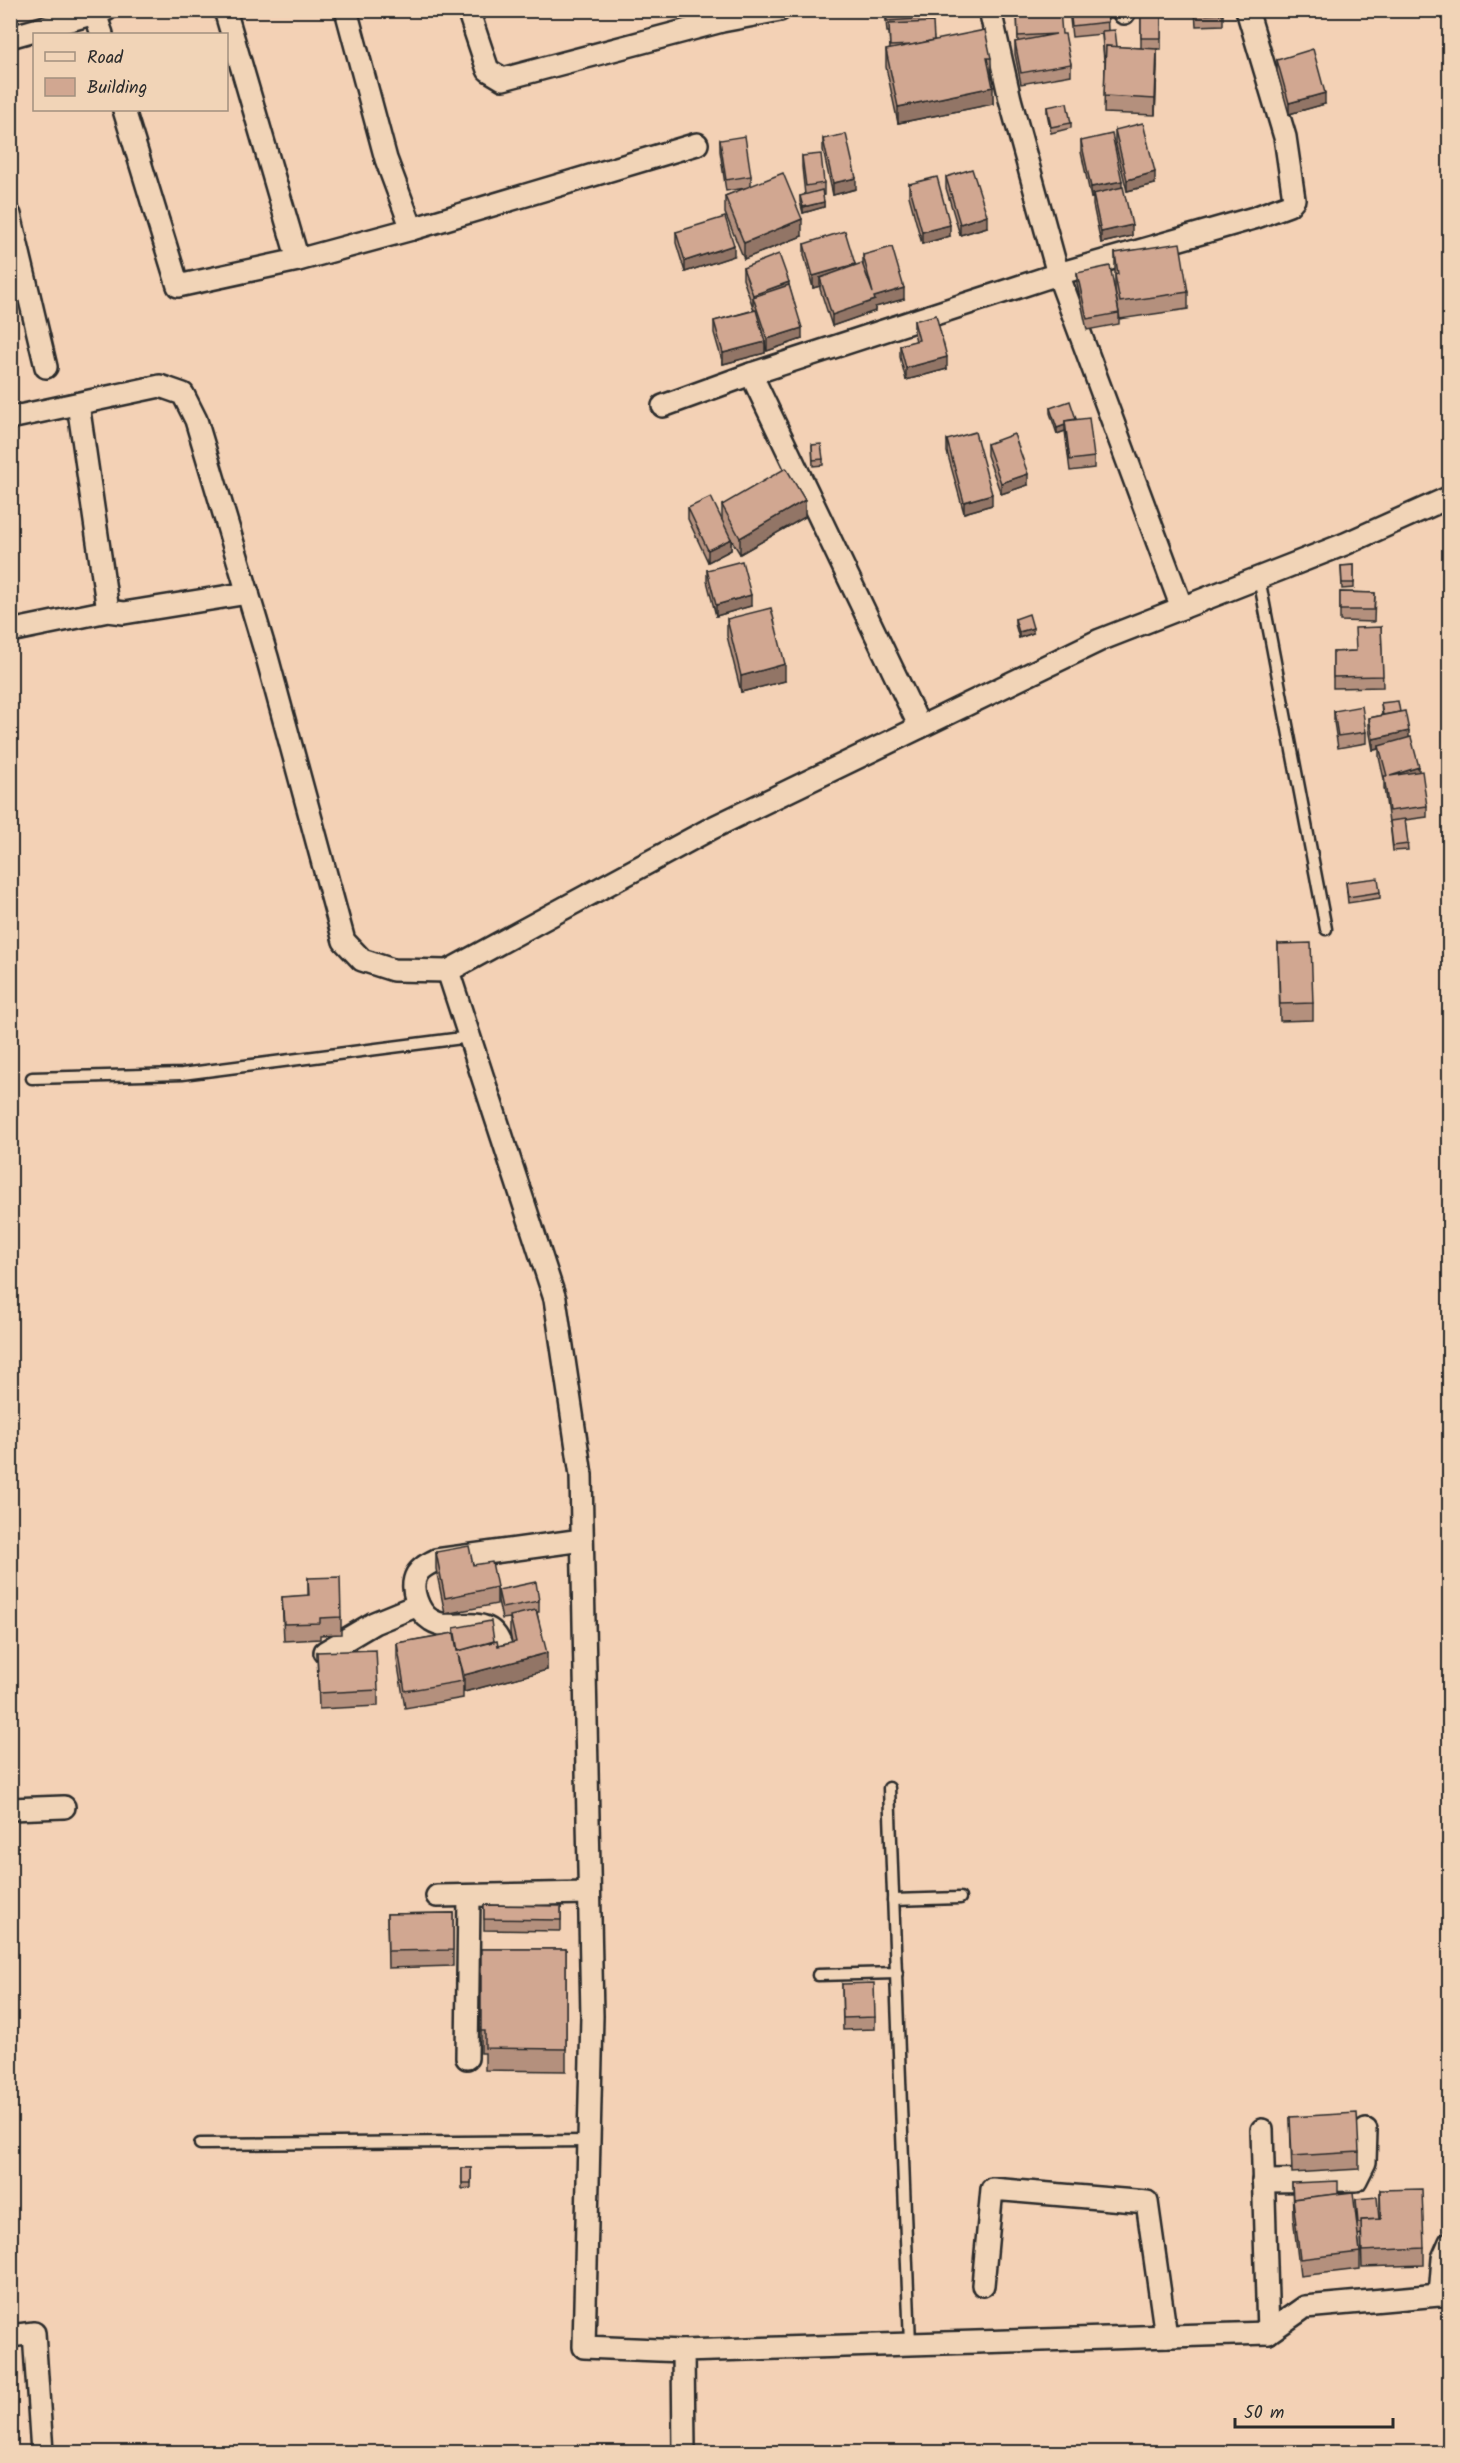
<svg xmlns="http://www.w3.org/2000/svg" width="1460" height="2463" viewBox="0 0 1460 2463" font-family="Kalam,sans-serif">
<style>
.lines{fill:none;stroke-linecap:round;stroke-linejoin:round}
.lane-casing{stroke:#2b2b2b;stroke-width:15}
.street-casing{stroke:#2b2b2b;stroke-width:26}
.lane{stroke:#f1d4b7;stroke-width:10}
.street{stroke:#f1d4b7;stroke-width:21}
.wall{fill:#b4907d;stroke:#2b2b2b;stroke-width:1.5}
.shaded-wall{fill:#927566;stroke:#2b2b2b;stroke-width:1.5}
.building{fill:#d1a791;stroke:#2b2b2b;stroke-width:1.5}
</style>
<rect width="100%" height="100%" fill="#f3d1b5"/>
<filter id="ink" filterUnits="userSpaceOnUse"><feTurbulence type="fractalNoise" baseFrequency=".0167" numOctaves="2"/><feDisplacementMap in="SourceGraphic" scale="12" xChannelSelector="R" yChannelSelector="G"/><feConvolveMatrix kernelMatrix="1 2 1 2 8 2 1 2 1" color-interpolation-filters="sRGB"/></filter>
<g filter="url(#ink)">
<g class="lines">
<g class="lane-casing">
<g id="lane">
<path d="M1259,578l67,351"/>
<path d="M32,1078l150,-4 288,-37"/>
<path d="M889,1788l21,556"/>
<path d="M893,1900l67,-2"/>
<path d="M818,1975l79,-2"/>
<path d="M200,2144l389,-3"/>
</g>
</g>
<g class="street-casing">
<g id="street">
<path d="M225,10l73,250"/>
<path d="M346,10l40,149 26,70"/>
<path d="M468,10l20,60 15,9 219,-58 58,-11"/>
<path d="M990,10l20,89 48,175 124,334"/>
<path d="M1124,10v3"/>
<path d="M95,14l7,20"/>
<path d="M10,37l96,-27"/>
<path d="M124,110l54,176 120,-26 114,-31 285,-85"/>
<path d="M10,215l36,152"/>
<path d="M751,374l169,353"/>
<path d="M78,404l30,207"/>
<path d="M663,406l88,-32 307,-100 196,-56 35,-13 5,-6 -9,-62 -38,-127"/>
<path d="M10,418l150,-32 23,8 13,26 71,237 77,284 18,19 31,10 55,1"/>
<path d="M10,631l98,-20 16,2 124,-20"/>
<path d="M503,1650c-4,-9 -7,-18 -16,-22 -17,-8 -39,3 -56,-8 -13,-8 -22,-32 -14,-46 4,-7 12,-10 19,-14l146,-20"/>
<path d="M325,1652l49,-29 44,-18"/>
<path d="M10,1809l54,-2"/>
<path d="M437,1896l152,-3"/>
<path d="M467,2058l2,-162"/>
<path d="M1262,2130l6,203"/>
<path d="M1263,2181l93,-1 9,-18 1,-32"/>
<path d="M983,2285l9,-96 155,13 19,134"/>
<path d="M1440,2295l3,-37 7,-16"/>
<path d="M10,2336l24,-3 8,119"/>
<path d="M683,2351l-99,-4 8,-331 -11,-541 -26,-176 -107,-328 264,-143 388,-188 245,-96 105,-47"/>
<path d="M684,2452l-1,-101 585,-18 37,-26 145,-13"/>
</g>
</g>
<use href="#lane" class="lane"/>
<use href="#street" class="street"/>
</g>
<g class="wall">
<path d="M885,10h45l1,12 3,18 57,18v16l2,30 -95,19 -12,-56v-17l4,-1 -1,-17h-2z"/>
<path d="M1017,10l45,24 9,30v11l-50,9 -6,-30v-12h3z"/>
<path d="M1069,10h38l1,20 9,17 24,1v-38h20v39h-4v17l-2,49 -51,-2 1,-52h-1l-2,-27 -30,3z"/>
<path d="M1195,10h28v15l-27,1z"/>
<path d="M1277,60l48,44 -36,10 -12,-43z"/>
<path d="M1047,107l24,16v5l-20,5 -4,-20z"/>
<path d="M1115,130l40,54 -28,7 -12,-49z"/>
<path d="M823,139l33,50 -23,6 -10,-45z"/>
<path d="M720,140l31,36v10l51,50 -58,23 -19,-46v-17l21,-8 -20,3 -6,-40z"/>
<path d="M1081,141l41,46 10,49 -31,7 -8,-38v-7h-2l-10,-46z"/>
<path d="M802,156l22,27v12h-1l1,12 -21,6 -3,-11v-6l5,-1 -3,-28z"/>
<path d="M946,177l41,50 -27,8 -14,-47z"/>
<path d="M909,184l41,52 -28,8 -13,-48z"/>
<path d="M676,232l58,24 -49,16 -9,-29z"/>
<path d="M804,244l51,22 8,-1v-10l41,44 -29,8v4l-43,15 -12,-37v-3l-7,2 -9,-33z"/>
<path d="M1115,253l73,39v17l-68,10 -1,-6v11l-32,6 -10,-46v-11l42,40 -4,-22z"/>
<path d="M743,268l46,17 13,54 -35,12 -2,-8v10l-42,11 -9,-31v-12l40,-11 -11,-31z"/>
<path d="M914,321l33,48 -41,11 -6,-23v-12l16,-4 -2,-8z"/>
<path d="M1050,408l26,11 18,38v11l-24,3 -5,-40 -8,3 -7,-21z"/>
<path d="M947,440l45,65 -28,8 -17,-61z"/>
<path d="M987,444l41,41 -27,9 -14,-39z"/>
<path d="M812,445l11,14v6l-10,1z"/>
<path d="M722,505l83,12 -65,37 -9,-15v11l-23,12 -20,-43v-11l34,11z"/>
<path d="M1354,565v23l-12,1 -1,-23z"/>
<path d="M707,570l44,36 -35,10 -9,-35z"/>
<path d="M1340,592l35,1 -1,29 -34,-1z"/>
<path d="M727,619l58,62 -44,11 -14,-56z"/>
<path d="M1015,619l18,14 -14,5 -4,-14z"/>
<path d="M1381,627l2,60 -50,1v-36l22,-1z"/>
<path d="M1381,703l19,9 9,26 18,68v11l-22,3 3,30 -15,1 -3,-29h-1l-5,-34v-9l-5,-22v-8l-6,1 -4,-21v-11l13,-3z"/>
<path d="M1334,711l32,21v11l-28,5 -4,-26z"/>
<path d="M1346,882l34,10v6l-32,5z"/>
<path d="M1278,944l35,59v17l-33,1z"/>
<path d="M436,1552l37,13 24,22v17l-52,10 -9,-45z"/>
<path d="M308,1578l33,39v17l-21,1v4l-36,2 -2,-44 26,-1z"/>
<path d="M498,1590l41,11v11h-2l10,58 -83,22 -1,-6v12l-58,10 -8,-48v-17l57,-10v-5l40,13 4,5 14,-3 -2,-10v-15l-8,1 -4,-18z"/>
<path d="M317,1652l61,38v16l-59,3z"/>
<path d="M484,1905l77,1v25l-77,-1z"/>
<path d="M453,1913v53l-65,2 -1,-54z"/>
<path d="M481,1949h85v122l-81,-1v-17h-4z"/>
<path d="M842,1984l33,33v12l-32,1z"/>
<path d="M1290,2117l69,35v17l-67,4z"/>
<path d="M462,2168h9v20l-9,1z"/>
<path d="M1292,2183l46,11 19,32 -1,-27 24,20v-29l44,58v17l-62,2 -1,-33 -3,1 2,17v17l-60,7 -7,-60z"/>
</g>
<g class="shaded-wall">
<path d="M1157,49v17l-2,49v-16z"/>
<path d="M993,87v17l-95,19v-16z"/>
<path d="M1325,93v11l-36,10v-11z"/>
<path d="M1155,172v12l-28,7v-11z"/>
<path d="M856,178v11l-23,6v-12z"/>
<path d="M1122,181v11l-29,2v4h-2v-11z"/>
<path d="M824,202v5l-21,6v-6z"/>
<path d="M987,215v12l-27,8v-11z"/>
<path d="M802,219v17l-58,23v-16z"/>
<path d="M950,225v11l-28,8v-12z"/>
<path d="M1132,225v11l-31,7v-11z"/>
<path d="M734,245v11l-49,16v-11z"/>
<path d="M855,264v11l-35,3v8l-7,2v-12z"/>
<path d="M789,282v11l-36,4v9v-11z"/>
<path d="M904,288v11l-29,8v4l-43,15v-11l42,-18z"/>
<path d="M802,328v11l-35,12v-12z"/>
<path d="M765,342v11l-42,11v-11z"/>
<path d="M947,357v12l-41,11v-12z"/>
<path d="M1065,425v6l-8,3v-6z"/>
<path d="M1028,474v11l-27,9v-11z"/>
<path d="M992,494v11l-28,8v-11z"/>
<path d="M805,500v17l-65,37v-16z"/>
<path d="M731,539v11l-23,12v-12z"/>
<path d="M751,595v11l-35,10v-11z"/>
<path d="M1033,628v5l-14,5v-6z"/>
<path d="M785,664v17l-44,11v-16z"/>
<path d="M1409,731v11l-30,4v3l-6,1v-11z"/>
<path d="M1419,767v11l-29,-2z"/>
<path d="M547,1653v17l-83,22v-17z"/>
</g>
<g class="building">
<path d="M886,10h44l1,8 -44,3z"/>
<path d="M1017,10h43l2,24h3l6,30 -50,9 -6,-31 41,-8 -38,2z"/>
<path d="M1070,10h37l1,12 -36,4z"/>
<rect x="1141" y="10" width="20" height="28"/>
<path d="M1196,10h27v4l-27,1z"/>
<path d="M933,22l1,18 -22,5 -22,1 -1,-22z"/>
<path d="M985,30l6,28h-4l6,29 -95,20 -12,-57z"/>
<path d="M1115,30l2,17 -11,-1v10h-2l-2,-25z"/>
<path d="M1106,46l51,3 -2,50 -51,-3z"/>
<path d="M1313,49l12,44 -36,10 -12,-43z"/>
<path d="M1067,103l4,20 -20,4 -4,-20z"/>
<path d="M1143,123l12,49 -28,8 -12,-50z"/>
<path d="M846,134l10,44 -23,5 -10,-44z"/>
<path d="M1112,134l10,47 -31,6 -10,-46z"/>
<path d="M745,136l6,40 -25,4 -6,-40z"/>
<path d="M821,154l3,29 -18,3 -4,-30z"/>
<path d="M972,169l15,46 -27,9 -14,-47z"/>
<path d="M783,173l19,46 -58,24 -19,-47z"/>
<path d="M937,177l13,48 -28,7 -13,-48z"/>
<path d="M1123,187l9,38 -31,7 -8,-38z"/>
<path d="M822,190l2,12 -21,5 -3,-11z"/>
<path d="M725,217l9,28 -49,16 -9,-29z"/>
<path d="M845,231l10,33 -42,12 -9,-32z"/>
<path d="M1180,243l8,49 -68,10 -5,-27 3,-1 -3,-21z"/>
<path d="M892,247l12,41 -30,9 1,3 -43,15 -12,-37 42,-15 11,30 -10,-38z"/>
<path d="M779,254l10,28 -36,13 -10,-27z"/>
<path d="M1110,266l9,47 -32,6 -10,-46z"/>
<path d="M789,285l13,43 -35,11 -14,-42z"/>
<path d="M756,310l9,32 -42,11 -9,-32z"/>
<path d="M936,315l11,42 -41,11 -6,-23 19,-5 -5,-19z"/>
<path d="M1070,401l6,18 -11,2v4l-8,3 -7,-20z"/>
<path d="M1089,418l5,39 -24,3 -5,-39z"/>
<path d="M975,432l17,62 -28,8 -17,-62z"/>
<path d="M1014,434l14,40 -27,9 -14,-39z"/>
<path d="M821,444l2,15 -10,1 -1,-15z"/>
<path d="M786,468l19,32 -65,38 -18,-33z"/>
<path d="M711,497l20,42 -23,11 -20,-42z"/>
<path d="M742,561l9,34 -35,10 -9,-35z"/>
<path d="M1354,565v18h-12l-1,-17z"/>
<path d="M1340,592l35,1 -1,17h-34z"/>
<path d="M771,608l14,56 -44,12 -14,-57z"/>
<path d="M1029,614l4,14 -14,4 -4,-13z"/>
<path d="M1381,627l2,49 -50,1v-25l23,-1 -1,-23z"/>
<path d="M1398,701l2,11 -17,3 -2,-12z"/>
<path d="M1362,706l4,26 -28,4 -4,-25z"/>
<path d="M1405,711l4,20 -36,8 -4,-21z"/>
<path d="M1411,737l8,30 -29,9 32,-5 5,35 -38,5 -5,-35h3l-8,-30z"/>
<path d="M1405,819l3,25 -15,2 -3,-25z"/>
<path d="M1378,878l2,14 -32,5 -2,-15z"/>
<path d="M1311,943l2,60 -33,1 -2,-60z"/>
<path d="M469,1546l4,19 19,-3 5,25 -52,11 -9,-46z"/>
<path d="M340,1577l1,40 -21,1v5l-36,1 -2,-27 27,-2 -1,-17z"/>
<path d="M536,1582l3,19 -37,7 -4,-18z"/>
<path d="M536,1610l11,43 -83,22 -6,-21 5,27 -58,10 -8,-48 57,-10 3,18 40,-10 1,5 18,-4 -6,-26z"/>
<path d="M491,1621l3,20 -36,10 -4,-23z"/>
<path d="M376,1650l2,40 -59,3 -2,-41z"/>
<path d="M484,1905l77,1v14l-77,-1z"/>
<path d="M453,1913v37l-65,1 -1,-37z"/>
<path d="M481,1949h85v100l-81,-1v-17h-4z"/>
<path d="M874,1983l1,34 -32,1 -1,-34z"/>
<path d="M1357,2113l2,39 -67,4 -2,-39z"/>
<rect x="462" y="2168" width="9" height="15"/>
<path d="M1338,2181v13l-45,5v1l-1,-17z"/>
<path d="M1422,2189l2,59 -62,3 -1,-31 20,-1 -1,-29z"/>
<path d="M1353,2192l7,60 -60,7 -7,-60z"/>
<path d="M1377,2197l2,22 -18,1v3h-3l-2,-24z"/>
</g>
</g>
<rect width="1460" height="2463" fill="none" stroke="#f1d4b7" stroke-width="36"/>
<rect x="18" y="18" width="1424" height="2427" fill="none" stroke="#2b2b2b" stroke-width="2" filter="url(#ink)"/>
<rect x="33" y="33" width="195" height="78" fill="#f1d4b7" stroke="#a2907f" stroke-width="1.5"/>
<rect x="45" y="52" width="30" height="9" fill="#f1d4b7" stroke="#a2907f" stroke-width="1.5"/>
<text x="87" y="63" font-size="18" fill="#2b2b2b">Road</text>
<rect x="45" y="78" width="30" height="18" fill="#d1a791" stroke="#a2907f" stroke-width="1.5"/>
<text x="87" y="93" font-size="18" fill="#2b2b2b">Building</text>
<path d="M1235 2418v9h158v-9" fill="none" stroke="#2b2b2b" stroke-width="3"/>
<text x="1244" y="2418" font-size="18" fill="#2b2b2b" stroke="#f1d4b7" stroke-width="4.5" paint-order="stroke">50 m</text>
</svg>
